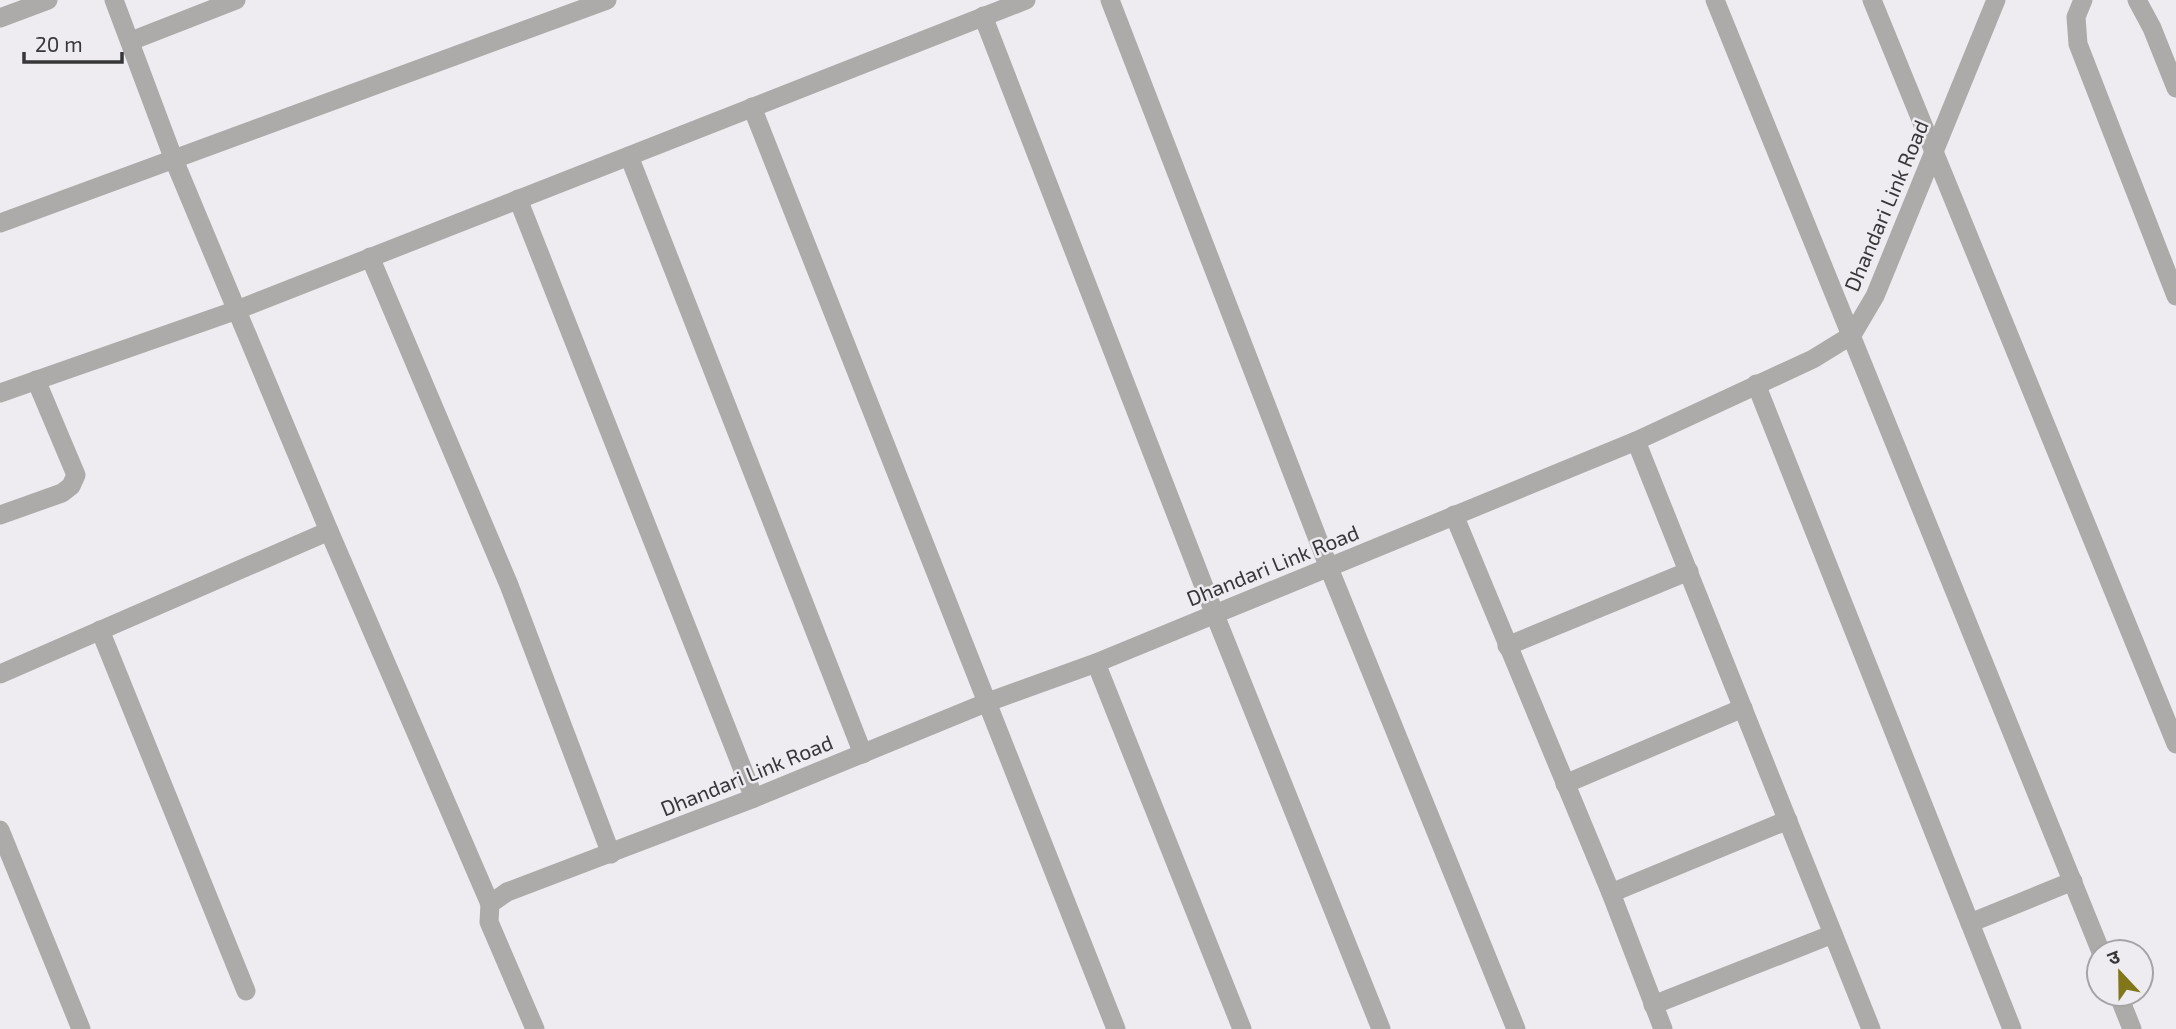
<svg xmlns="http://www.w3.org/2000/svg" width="2176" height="1029" viewBox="0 0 2176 1029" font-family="'Exo 2','Noto Sans Devanagari',sans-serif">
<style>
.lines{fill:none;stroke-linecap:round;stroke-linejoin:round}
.minor{stroke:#adabaa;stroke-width:19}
.tertiary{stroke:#adabaa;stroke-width:19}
.labels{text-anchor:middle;stroke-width:5;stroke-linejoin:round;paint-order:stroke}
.street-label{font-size:21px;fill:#373638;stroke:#eeecf0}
</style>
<rect width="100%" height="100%" fill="#eeecf0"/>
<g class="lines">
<g class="minor">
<path d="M114,0l60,160 155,371 161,373"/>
<path d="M1110,0l219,568 187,461"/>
<path d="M1715,0l386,952"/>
<path d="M1872,0l304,744"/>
<path d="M2083,0l-7,17 2,27 98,252"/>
<path d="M2137,0l15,28 24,60"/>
<path d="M983,16l232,599 166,414"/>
<path d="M0,18l48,-18"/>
<path d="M131,41l105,-41"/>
<path d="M752,107l364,922"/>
<path d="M629,156l234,598"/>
<path d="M518,199l236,599"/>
<path d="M0,223l607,-223"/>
<path d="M370,257l139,328 102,269"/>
<path d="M1756,384l256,645"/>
<path d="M0,393l237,-83 789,-310"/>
<path d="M1636,441l235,588"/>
<path d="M0,515l62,-22 9,-7 5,-11 -40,-95"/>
<path d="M1454,515l157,378 52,136"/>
<path d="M100,630l146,361"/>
<path d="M1507,646l182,-75"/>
<path d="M1096,663l146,366"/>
<path d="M0,674l329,-143"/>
<path d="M1565,784l178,-76"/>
<path d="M0,830l81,199"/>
<path d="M1611,893l177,-73"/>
<path d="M1970,923l103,-42"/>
<path d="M2118,994l14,35"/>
<path d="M1653,1005l180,-71"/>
</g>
<path class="tertiary" d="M535,1029l-46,-107 1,-18 17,-12 247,-94 234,-96 108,-39 540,-222 177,-82 39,-24 23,-39 121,-296"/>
</g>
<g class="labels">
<g class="street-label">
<text transform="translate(1887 206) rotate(-67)" y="7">Dhandari Link Road</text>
<text transform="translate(1273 566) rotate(-22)" y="7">Dhandari Link Road</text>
<text transform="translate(747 776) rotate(-22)" y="7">Dhandari Link Road</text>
</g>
</g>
<g transform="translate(2120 973) rotate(338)"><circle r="33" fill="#eeecf0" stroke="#a5a3a6" stroke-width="2"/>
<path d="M0-5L12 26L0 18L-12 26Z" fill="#82761a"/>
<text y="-10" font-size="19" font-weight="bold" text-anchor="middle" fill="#373638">उ</text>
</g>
<path d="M24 52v10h98v-10" fill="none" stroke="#373638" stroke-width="3.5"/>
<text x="35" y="52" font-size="21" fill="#373638" stroke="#eeecf0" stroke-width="5" paint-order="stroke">20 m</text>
</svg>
